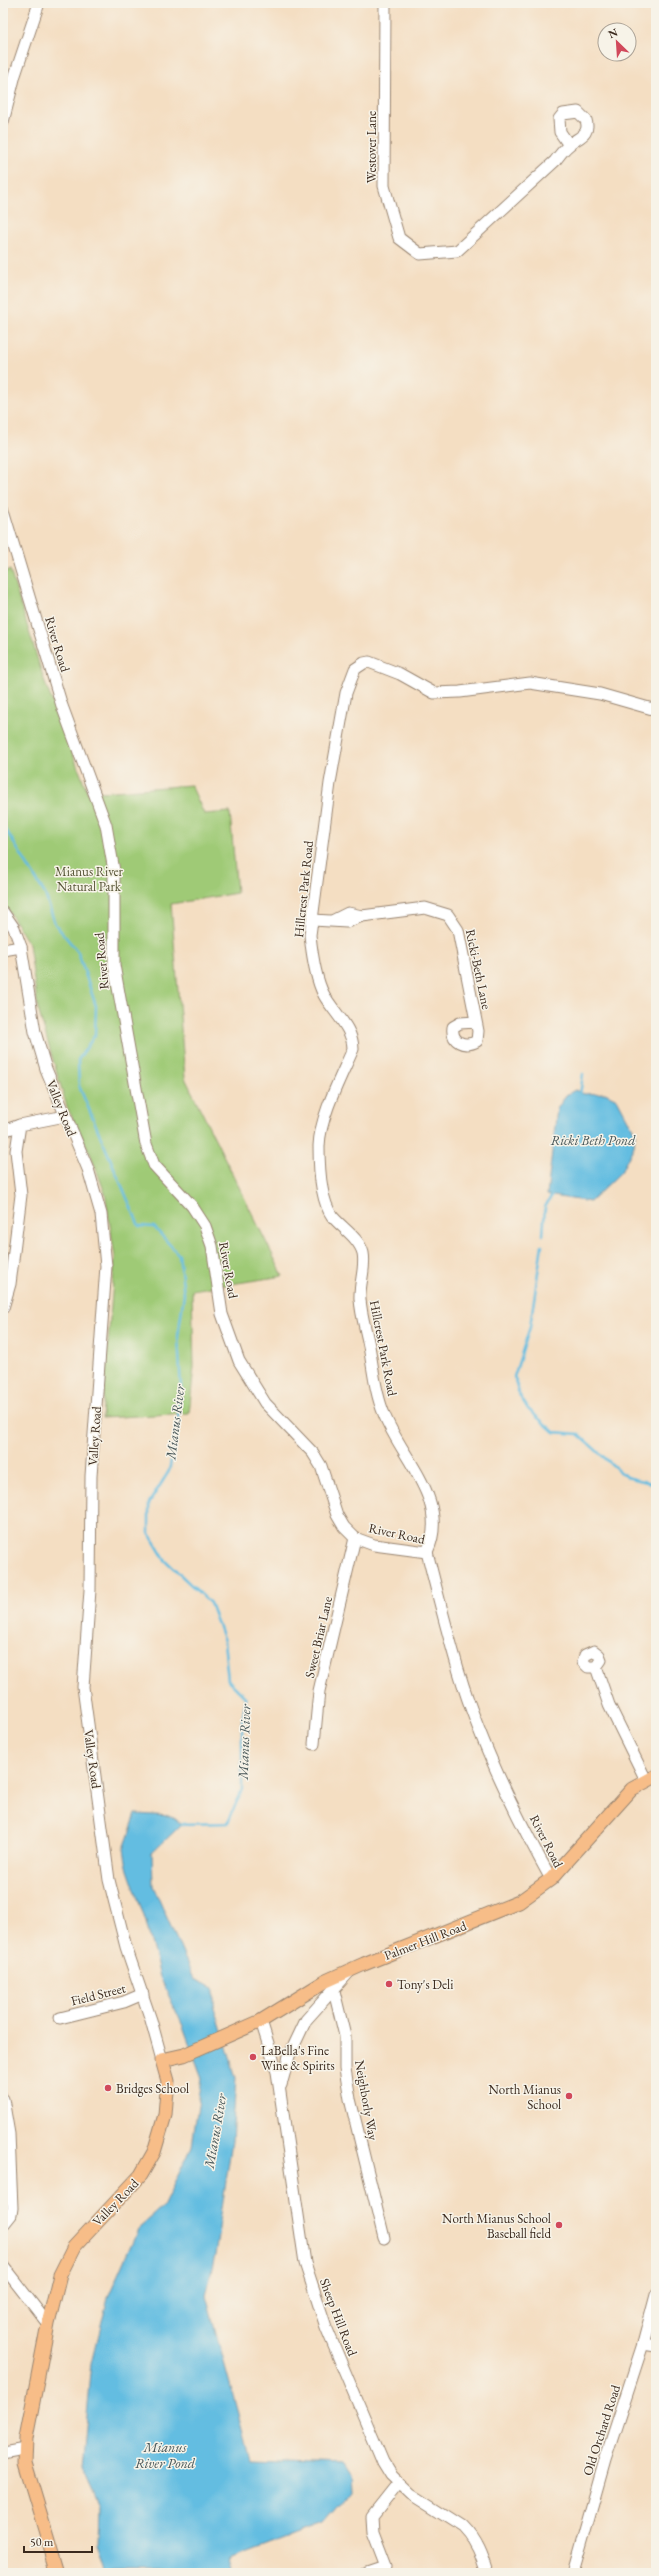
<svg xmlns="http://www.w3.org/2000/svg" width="659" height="2576" viewBox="0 0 659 2576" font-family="'EB Garamond',serif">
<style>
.green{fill:#9fca76;stroke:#6d7a4a}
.water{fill:#63bde1;stroke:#4f7480}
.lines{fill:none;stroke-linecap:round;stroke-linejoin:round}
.stream{stroke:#63bde1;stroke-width:2.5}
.minor-casing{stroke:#988470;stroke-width:13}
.major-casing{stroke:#988470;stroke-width:15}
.minor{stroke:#fff;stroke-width:11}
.major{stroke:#f7bd88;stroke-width:13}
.poi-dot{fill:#d1495b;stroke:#f7f3e8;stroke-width:1.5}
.labels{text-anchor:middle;stroke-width:3;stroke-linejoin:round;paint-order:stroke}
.street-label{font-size:13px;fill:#3b2a1e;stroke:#f7f3e8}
.park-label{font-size:13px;fill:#545234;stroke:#f7f3e8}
.poi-label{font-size:13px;fill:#3b2a1e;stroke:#f7f3e8;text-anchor:start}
.water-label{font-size:14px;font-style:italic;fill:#475658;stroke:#f7f3e8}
</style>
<rect width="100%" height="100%" fill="#f7f3e8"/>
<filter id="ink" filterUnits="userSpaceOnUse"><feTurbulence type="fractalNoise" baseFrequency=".025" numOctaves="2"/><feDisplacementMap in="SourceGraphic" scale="8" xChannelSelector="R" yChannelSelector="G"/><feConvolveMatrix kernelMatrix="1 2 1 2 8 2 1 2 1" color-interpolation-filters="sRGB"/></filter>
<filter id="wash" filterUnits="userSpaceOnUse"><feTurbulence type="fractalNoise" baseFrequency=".012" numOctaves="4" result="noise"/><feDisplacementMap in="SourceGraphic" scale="16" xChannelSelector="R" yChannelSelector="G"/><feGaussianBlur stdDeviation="0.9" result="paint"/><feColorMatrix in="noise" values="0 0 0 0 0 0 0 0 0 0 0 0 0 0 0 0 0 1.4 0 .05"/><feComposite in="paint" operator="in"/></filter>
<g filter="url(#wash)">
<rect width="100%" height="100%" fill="#f4dec2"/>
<path class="green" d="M10,570l35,113 43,110 103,-8 13,29 26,-2 7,81 -66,11 14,174 98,198 -91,14 2,77 -5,46 -87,5 13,-161 -10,-64 -15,-40 -23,-46 -29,-98 -9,-65 -26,-42v-330z"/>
<g class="water">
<path d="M575,1090l9,4 21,-1 12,6 18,34 -1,13 -13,26 -31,30 -43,-7 10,-86 9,-14z"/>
<path d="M136,1814l35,2 11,8 -30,29 1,33 41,93 20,9v16l22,74 -4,63 -17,114 -9,41 44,162 93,3 7,11 1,20 -29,33 -92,35 -2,13h-121l-9,-28 1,-38 -17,-39 10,-105 16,-66 30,-68 25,-22 29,-61 10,-68 -19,-52 -23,-49 -14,-55 -19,-55 -3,-18z"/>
</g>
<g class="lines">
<g class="stream">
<path d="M3,825l42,69 10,30 23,28 18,54 -1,29 -17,25 1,26 60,140 15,1 25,28 5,39 -6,42 3,53 -5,48 -7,34 -20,32v30l16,27 45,43 14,38 4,39 18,18 -4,24v67l-14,34 -46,1"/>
<path d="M580,1095l3,-21"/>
<path d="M543,1235l2,-28 7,-12"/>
<path d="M542,1245l-12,82 -16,50 4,9 -1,5 11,18 26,23 24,2 48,43 30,7"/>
</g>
</g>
</g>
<g filter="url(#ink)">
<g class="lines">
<g class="minor-casing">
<g id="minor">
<path d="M385,3l-1,183 15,52 21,16 37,-3 98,-90c4,-5 8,-11 13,-15 9,-9 23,-10 18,-26l-8,-8 -15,2 -4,5 1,13 9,13"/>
<path d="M3,122l12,-47 24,-72"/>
<path d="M3,510l59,196 44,119 8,46v94l32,179 8,21 38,41 13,20 7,20 10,68 17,47 26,42 48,50 8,13 16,49 7,12 11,11 19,7 53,7"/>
<path d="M3,912l11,16 7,19 14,85 11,37 42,100 13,45 5,52 -15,210 -1,114 -7,97 26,193 17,67 25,73 11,40"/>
<path d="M313,920l34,2 15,-6 63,-8 23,7 10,15 20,101 -1,10c-13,7 -26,1 -24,-14l7,-4 16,-1"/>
<path d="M334,920l14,-7 14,3"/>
<path d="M3,950l18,-3"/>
<path d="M3,1131l17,-6"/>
<path d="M3,1308l7,-24 11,-89 -5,-44 4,-26 45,-9"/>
<path d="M427,1552c24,-51 -26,-94 -43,-138 -9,-21 -11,-46 -15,-68 -3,-16 -8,-31 -9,-47 -1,-15 6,-31 3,-46 -4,-15 -21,-25 -31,-37 -12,-17 -13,-49 -13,-70 1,-30 22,-69 34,-97 0,-21 -19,-36 -29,-54 -9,-17 -12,-41 -14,-60l20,-152 16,-90 9,-24 9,-6 5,-1 31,12 34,19 26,-1 70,-9 70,11 56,16"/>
<path d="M427,1552c10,40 20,80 32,120 21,71 56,142 92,207"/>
<path d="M596,1667l5,-7 -2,-5 -5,-4 -9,4 -2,7 5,5h8l13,38 37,75"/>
<path d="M314,1744l5,-53 36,-153"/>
<path d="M334,1991l11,45v33l5,30 34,139"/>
<path d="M60,2018l64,-16 19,-8"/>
<path d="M261,2021l16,51 28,191 21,64 57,135 8,13 20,19 52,33c13,13 19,29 24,46"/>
<path d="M281,2085l8,-29 17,-36 44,-49"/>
<path d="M3,2099l6,35 3,74 -1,7 -8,10"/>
<path d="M3,2266l45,58"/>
<path d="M643,2344l13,2"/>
<path d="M3,2453l22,-4"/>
<path d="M368,2573l18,-6 -13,-34 -1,-16 27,-34"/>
<path d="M573,2573l32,-113 38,-116 13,-49"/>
</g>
</g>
<g class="major-casing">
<path id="major" d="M58,2573l-33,-110 1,-25 22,-114 12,-49 14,-28 67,-72 13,-23 11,-37 1,-13 2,-21 -6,-21 22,-5 77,-34 65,-40 38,-17 155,-62 32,-23 81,-90 24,-13"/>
</g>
<use href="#minor" class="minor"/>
<use href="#major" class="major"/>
</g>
</g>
<g class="poi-dot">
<circle cx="389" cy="1984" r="4"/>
<circle cx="253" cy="2057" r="4"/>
<circle cx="108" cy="2088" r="4"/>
<circle cx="569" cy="2096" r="4"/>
<circle cx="559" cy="2225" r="4"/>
</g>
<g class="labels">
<g class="street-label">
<text transform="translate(371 147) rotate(-90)" y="5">Westover Lane</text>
<text transform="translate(58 644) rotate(73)" y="5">River Road</text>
<text transform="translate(303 889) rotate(-84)" y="5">Hillcrest Park Road</text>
<text transform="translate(101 961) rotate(-95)" y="5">River Road</text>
<text transform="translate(479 969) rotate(78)" y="5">Ricki-Beth Lane</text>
<text transform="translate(62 1108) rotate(68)" y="5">Valley Road</text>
<text transform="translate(229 1270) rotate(80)" y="5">River Road</text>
<text transform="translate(384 1348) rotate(79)" y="5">Hillcrest Park Road</text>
<text transform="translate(94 1436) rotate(-86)" y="5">Valley Road</text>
<text transform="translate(397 1533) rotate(12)" y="5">River Road</text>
<text transform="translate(318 1637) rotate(-77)" y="5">Sweet Briar Lane</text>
<text transform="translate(93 1759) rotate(82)" y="5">Valley Road</text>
<text transform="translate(547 1841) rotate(63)" y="5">River Road</text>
<text transform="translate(425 1940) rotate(-21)" y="5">Palmer Hill Road</text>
<text transform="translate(98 1994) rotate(-14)" y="5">Field Street</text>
<text transform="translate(367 2100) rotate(80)" y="5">Neighborly Way</text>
<text transform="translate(115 2202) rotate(-46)" y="5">Valley Road</text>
<text transform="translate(339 2317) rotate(69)" y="5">Sheep Hill Road</text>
<text transform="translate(601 2430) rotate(-72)" y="5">Old Orchard Road</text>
</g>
<g class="park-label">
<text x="89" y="876">Mianus River<tspan x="89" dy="15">Natural Park</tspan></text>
</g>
<g class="poi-label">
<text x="397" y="1989">Tony's Deli</text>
<text x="261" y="2055">LaBella's Fine<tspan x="261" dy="15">Wine &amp; Spirits</tspan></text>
<text x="116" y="2093">Bridges School</text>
<text x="561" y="2094" text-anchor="end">North Mianus<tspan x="561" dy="15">School</tspan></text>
<text x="551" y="2223" text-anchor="end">North Mianus School<tspan x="551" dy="15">Baseball field</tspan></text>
</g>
<g class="water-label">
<text x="593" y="1145">Ricki Beth Pond</text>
<text transform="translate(175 1422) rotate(-83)" y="5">Mianus River</text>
<text transform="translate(244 1742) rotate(-88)" y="5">Mianus River</text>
<text transform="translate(215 2131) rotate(-80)" y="5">Mianus River</text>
<text x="165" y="2452">Mianus<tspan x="165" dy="16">River Pond</tspan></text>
</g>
</g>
<rect width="659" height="2576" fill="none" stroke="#f7f3e8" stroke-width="16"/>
<g transform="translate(617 42) rotate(335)"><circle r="19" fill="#f7f3e8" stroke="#aca397"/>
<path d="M0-3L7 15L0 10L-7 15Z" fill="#d1495b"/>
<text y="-6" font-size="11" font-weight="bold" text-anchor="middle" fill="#3b2a1e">N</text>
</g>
<path d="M24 2546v6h68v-6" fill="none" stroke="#3b2a1e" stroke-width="2"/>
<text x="30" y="2546" font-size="12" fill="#3b2a1e" stroke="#f7f3e8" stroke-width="3" paint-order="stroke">50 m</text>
</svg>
